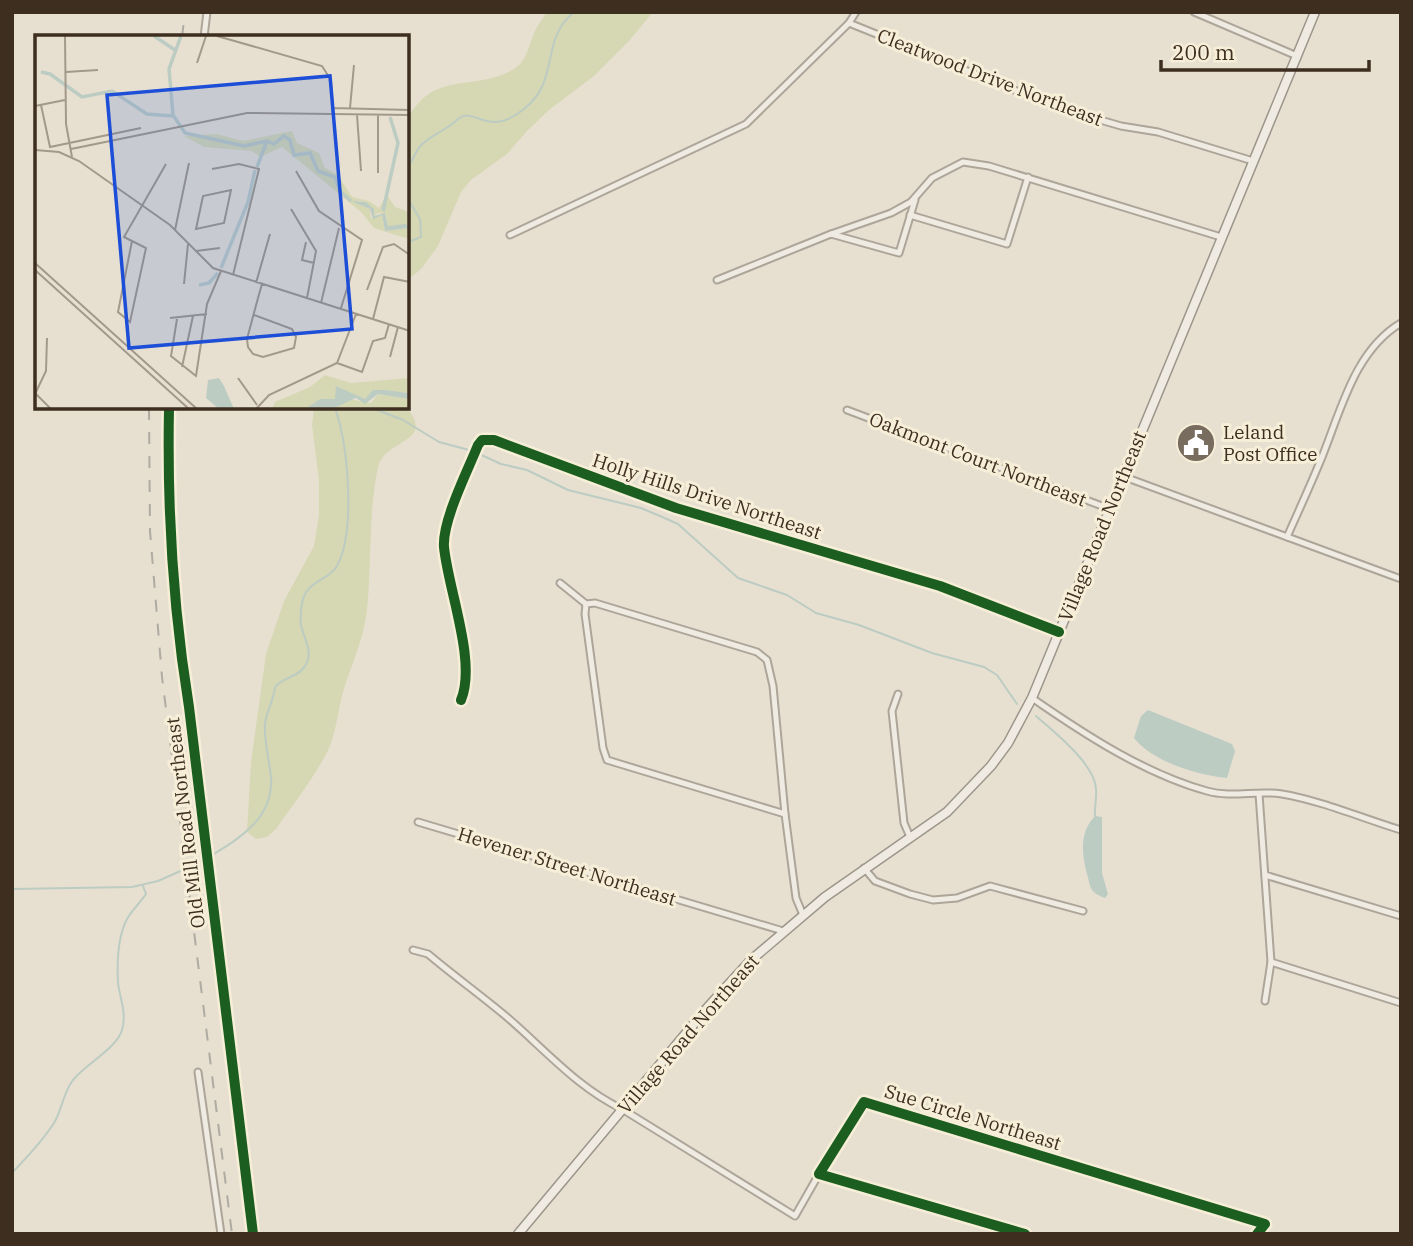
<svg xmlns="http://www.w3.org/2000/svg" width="1413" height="1246" viewBox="0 0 1413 1246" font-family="'IBM Plex Serif',serif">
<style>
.green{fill:#d6d7b3}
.water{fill:#bcccc2}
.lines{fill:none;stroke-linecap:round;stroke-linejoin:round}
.stream{stroke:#bcccc2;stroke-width:2}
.minor-casing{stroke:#ada599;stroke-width:9}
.secondary-casing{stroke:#9c958a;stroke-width:11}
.minor{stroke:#efebe3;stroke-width:5}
.secondary{stroke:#efebe3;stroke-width:8}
.rail{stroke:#afaaa2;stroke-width:2;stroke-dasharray:12 12;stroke-linecap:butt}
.cycleway-casing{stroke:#f7eed8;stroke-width:15}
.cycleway{stroke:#1b5e20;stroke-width:10}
.labels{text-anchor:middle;stroke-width:6;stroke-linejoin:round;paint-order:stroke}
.street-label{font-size:19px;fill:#3d2e20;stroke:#f7eed8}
.poi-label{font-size:19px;fill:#3d2e20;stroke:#f7eed8;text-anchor:start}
.inset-river{fill:none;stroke:#bcccc2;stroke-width:3.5}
.inset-road{fill:none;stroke:#a3998a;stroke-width:2}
.view{fill:#1d4ed8;fill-opacity:0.15;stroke:#1d4ed8;stroke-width:3.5}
.inset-edge{fill:none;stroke:#3d2e20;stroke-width:3.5}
</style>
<rect width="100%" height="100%" fill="#e7e0d1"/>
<g class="green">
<path d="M547,12h106l-24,29 -35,35 -45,34 -22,21 -20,23 -36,26 -10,12 -23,54 -17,23 -13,11v-164c5,-6 11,-15 18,-20 24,-20 66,-8 93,-31 9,-9 11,-23 16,-34 3,-7 8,-13 12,-19z"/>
<path d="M314,408h93c29,35 -23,31 -29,59 -10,47 -6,96 -11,143 -3,29 -16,55 -24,82 -6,22 -7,46 -19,66 -14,25 -32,48 -48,71l-9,8 -11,2 -9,-7 4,-70 15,-108 18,-53 30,-55 5,-31v-35l-7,-55z"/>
</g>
<g class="water">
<path d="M1148,710l84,34 3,7 -8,27c-30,-3 -74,-16 -93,-40l7,-22z"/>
<path d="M1095,816l7,1v56l6,21 -3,4c-16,-6 -14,-10 -18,-24 -5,-21 -8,-41 8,-58z"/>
</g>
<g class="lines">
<g class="stream">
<path d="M408,169c13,-31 17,-27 43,-44 4,-3 8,-8 13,-9 5,-2 11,2 16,3 17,7 30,1 44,-10 37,-29 15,-68 50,-97"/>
<path d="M408,199l12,20 1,18 -13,5"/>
<path d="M372,408l31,12 36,22 30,8"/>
<path d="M477,453l24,11 26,6 41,20 73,18 19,8 18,8 60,54 49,17 29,18 43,12 73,28 52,14 13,8 20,29"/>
<path d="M1036,716c18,16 59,48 60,73 1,10 -2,19 -1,28"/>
<path d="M209,857c31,-19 65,-39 62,-80 -2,-18 -7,-35 -6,-53 1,-12 9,-24 10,-37 8,-10 24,-10 30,-21 9,-13 -1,-27 -4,-41 -1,-8 0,-18 2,-26 5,-18 26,-19 34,-33 19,-35 11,-121 -2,-158"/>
<path d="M12,889l120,-2 26,-6 47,-21"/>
<path d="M12,1173c15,-16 30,-31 42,-50 8,-13 9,-30 19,-43 13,-16 44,-32 49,-50 5,-17 -2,-31 -4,-47 -1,-19 0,-47 9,-64 5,-9 13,-16 19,-25l-3,-8"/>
</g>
<g class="minor-casing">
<g id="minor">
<path d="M1194,12l103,44"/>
<path d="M849,23l210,85 62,18 37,6 95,29"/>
<path d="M204,37l3,-25"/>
<path d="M910,215l97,29 21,-67"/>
<path d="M831,234l68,19 16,-53"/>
<path d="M510,235l236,-111 103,-101 7,-11"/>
<path d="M717,280l114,-46 60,-21 20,-11 21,-24 31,-16 26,4 232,71"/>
<path d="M169,408c-2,100 4,200 20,299l64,527"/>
<path d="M847,410l263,99"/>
<path d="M1122,476l279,103"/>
<path d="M1287,537c12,-27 24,-53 35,-80 19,-47 33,-107 79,-134"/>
<path d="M560,583l26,21"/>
<path d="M595,603l162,49 10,8 6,26 12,128 -178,-54 -4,-12 -18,-134 1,-10z"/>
<path d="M898,694l-6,17 12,112 6,14"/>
<path d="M1032,698c52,36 113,76 175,93 24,7 50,-1 75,3 40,7 80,24 119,36"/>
<path d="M461,700c16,-38 -13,-111 -17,-153 -2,-26 24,-77 34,-102l4,-5h12l182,68 264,78 119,46"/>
<path d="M1259,794l12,168 -6,39"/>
<path d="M785,814l11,84 7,17"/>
<path d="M418,822l365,109"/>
<path d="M864,868l11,13 35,13 23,6 24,-2 33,-12 93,25"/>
<path d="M1265,875l136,41"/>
<path d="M413,950l15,4c26,22 54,42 80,64 37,32 70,70 114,91l173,107 24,-42"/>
<path d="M1271,962l130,41"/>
<path d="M198,1072l23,162"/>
<path d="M1025,1234l-206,-60 45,-72 401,122 -8,10"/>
</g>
</g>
<g class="secondary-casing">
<path id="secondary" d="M518,1234l190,-227 43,-47 74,-63 122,-85 44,-46 17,-23 24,-45 283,-686"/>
</g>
<use href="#minor" class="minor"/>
<use href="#secondary" class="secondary"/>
<g class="rail">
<path d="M182,37l3,-25"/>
<path d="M149,408l1,123 12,146 70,557"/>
</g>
<g class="cycleway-casing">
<g id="cycleway">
<path d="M169,408c-2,100 4,200 20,299l64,527"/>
<path d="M461,700c16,-38 -13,-111 -17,-153 -2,-26 24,-77 34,-102l4,-5h12l182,68 264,78 119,46"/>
<path d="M1025,1234l-206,-60 45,-72 401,122 -8,10"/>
</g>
</g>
<use href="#cycleway" class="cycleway"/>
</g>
<defs>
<g id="civic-disc" transform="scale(2.0125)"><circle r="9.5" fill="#786c5e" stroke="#f7eed8"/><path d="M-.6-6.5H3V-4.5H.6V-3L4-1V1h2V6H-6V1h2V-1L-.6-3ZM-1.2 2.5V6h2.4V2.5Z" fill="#fff"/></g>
</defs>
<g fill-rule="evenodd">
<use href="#civic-disc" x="1196" y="443"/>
</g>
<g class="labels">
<g class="street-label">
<text transform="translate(990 77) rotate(21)" y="7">Cleatwood Drive Northeast</text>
<text transform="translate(978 459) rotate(21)" y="7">Oakmont Court Northeast</text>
<text transform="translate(707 496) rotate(18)" y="7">Holly Hills Drive Northeast</text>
<text transform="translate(1102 526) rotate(-68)" y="7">Village Road Northeast</text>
<text transform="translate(185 823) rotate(-97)" y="7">Old Mill Road Northeast</text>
<text transform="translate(567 866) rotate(17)" y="7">Hevener Street Northeast</text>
<text transform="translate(688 1034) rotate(-49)" y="7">Village Road Northeast</text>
<text transform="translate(973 1117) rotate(17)" y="7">Sue Circle Northeast</text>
</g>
<g class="poi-label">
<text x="1223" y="439">Leland<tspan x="1223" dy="22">Post Office</tspan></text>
</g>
</g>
<g transform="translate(35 35)">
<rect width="374" height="374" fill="#e7e0d1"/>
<path d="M257,96l5,12 22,10 6,15 13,7 14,22 17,4 10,7 8,-13 8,12 14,5v13l-21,1 -2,-12 -8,-1 -4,3v-5l-8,-9 -8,-1 12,8 1,9 11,-3 3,16 24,-3v11l-35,-11 -13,-16 -79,-65 -22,10 -8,-6 -48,-4 -20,-11 33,-2 26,7zM290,340l26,8 58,-5v15l-36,-3 -7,9 -22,-6 -6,-6 -3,12h-15l-15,10h-33l3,-7 35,-15zM343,359l31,5v10h-77l16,-10 23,4z" fill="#d6d7b3"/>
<path d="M316,166l15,1 8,7v7l11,-3 3,13 18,-2 3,4 -24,3 -3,-16 -9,4 -3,-10zM184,343l5,8 10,23h-15l-13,-11 2,-18zM301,351l29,13 8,-9h11l25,3v6l-31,-5 -13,10 -9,-6 -24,11h-27l15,-10h15z" fill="#bcccc2"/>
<path class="inset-river" d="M119,1l21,14M146,1l-12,33 4,46 12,18 59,13 23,-5 7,3 10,-8 6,4 4,15 16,-2 8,18 17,6 5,14 11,10M6,37l9,2 32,23 30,-6 35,23 26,2M222,132l10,-26M348,176l15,-68 -8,-26M186,233l27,-66 7,-32M164,250l10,-2 9,-10"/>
<path class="inset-road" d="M30,1l1,88 6,33M182,1l105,30 9,14 2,33M162,28l9,-27M31,37l32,-2M6,70l9,42 91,-19M0,71l30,-6M298,73l77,2M315,73l4,-43M343,79v59M322,80l4,56M36,114l176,-36 163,2M0,115l24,2 20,9 91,64 43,43 197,63M177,134l27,-5 20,5 -26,106M261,136l23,40 43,29 -21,68M196,155l-7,33 -28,6 7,-33zM256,174l25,42 -9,47M140,195l14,-67M97,206l14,7 -16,74 -12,-10zM97,206l-8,-4 42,-73M271,207l-4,18 12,3M161,216l24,-3M0,228l162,146M0,235l154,139M221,248l14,-49M149,249l4,-40M332,255l16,-43 11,-3 16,11M286,268l18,-75M219,280l38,14 4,8 -2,11 -31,9 -10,-3 -5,-7 -1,-8 11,-41 4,-14M135,283l37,-4M142,284l-6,37 25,20 11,-72 14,-33M338,284l11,-42 26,5M355,322l8,-30M302,328l25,9 11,-31 12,-3 4,-14M147,332l11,-51M203,343l19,27M0,358l16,16M0,359l11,-23 1,-33M221,374l13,-14 68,-32 19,-49"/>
<path class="view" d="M295,41l22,253 -223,19 -22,-253z"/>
<rect width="374" height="374" class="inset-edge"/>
</g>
<rect width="1413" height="1246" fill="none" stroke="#3d2e20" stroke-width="28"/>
<path d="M1161 60v10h208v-10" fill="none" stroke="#3d2e20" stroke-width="3.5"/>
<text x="1172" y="60" font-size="21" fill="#3d2e20" stroke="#f7eed8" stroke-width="5" paint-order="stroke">200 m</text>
</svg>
